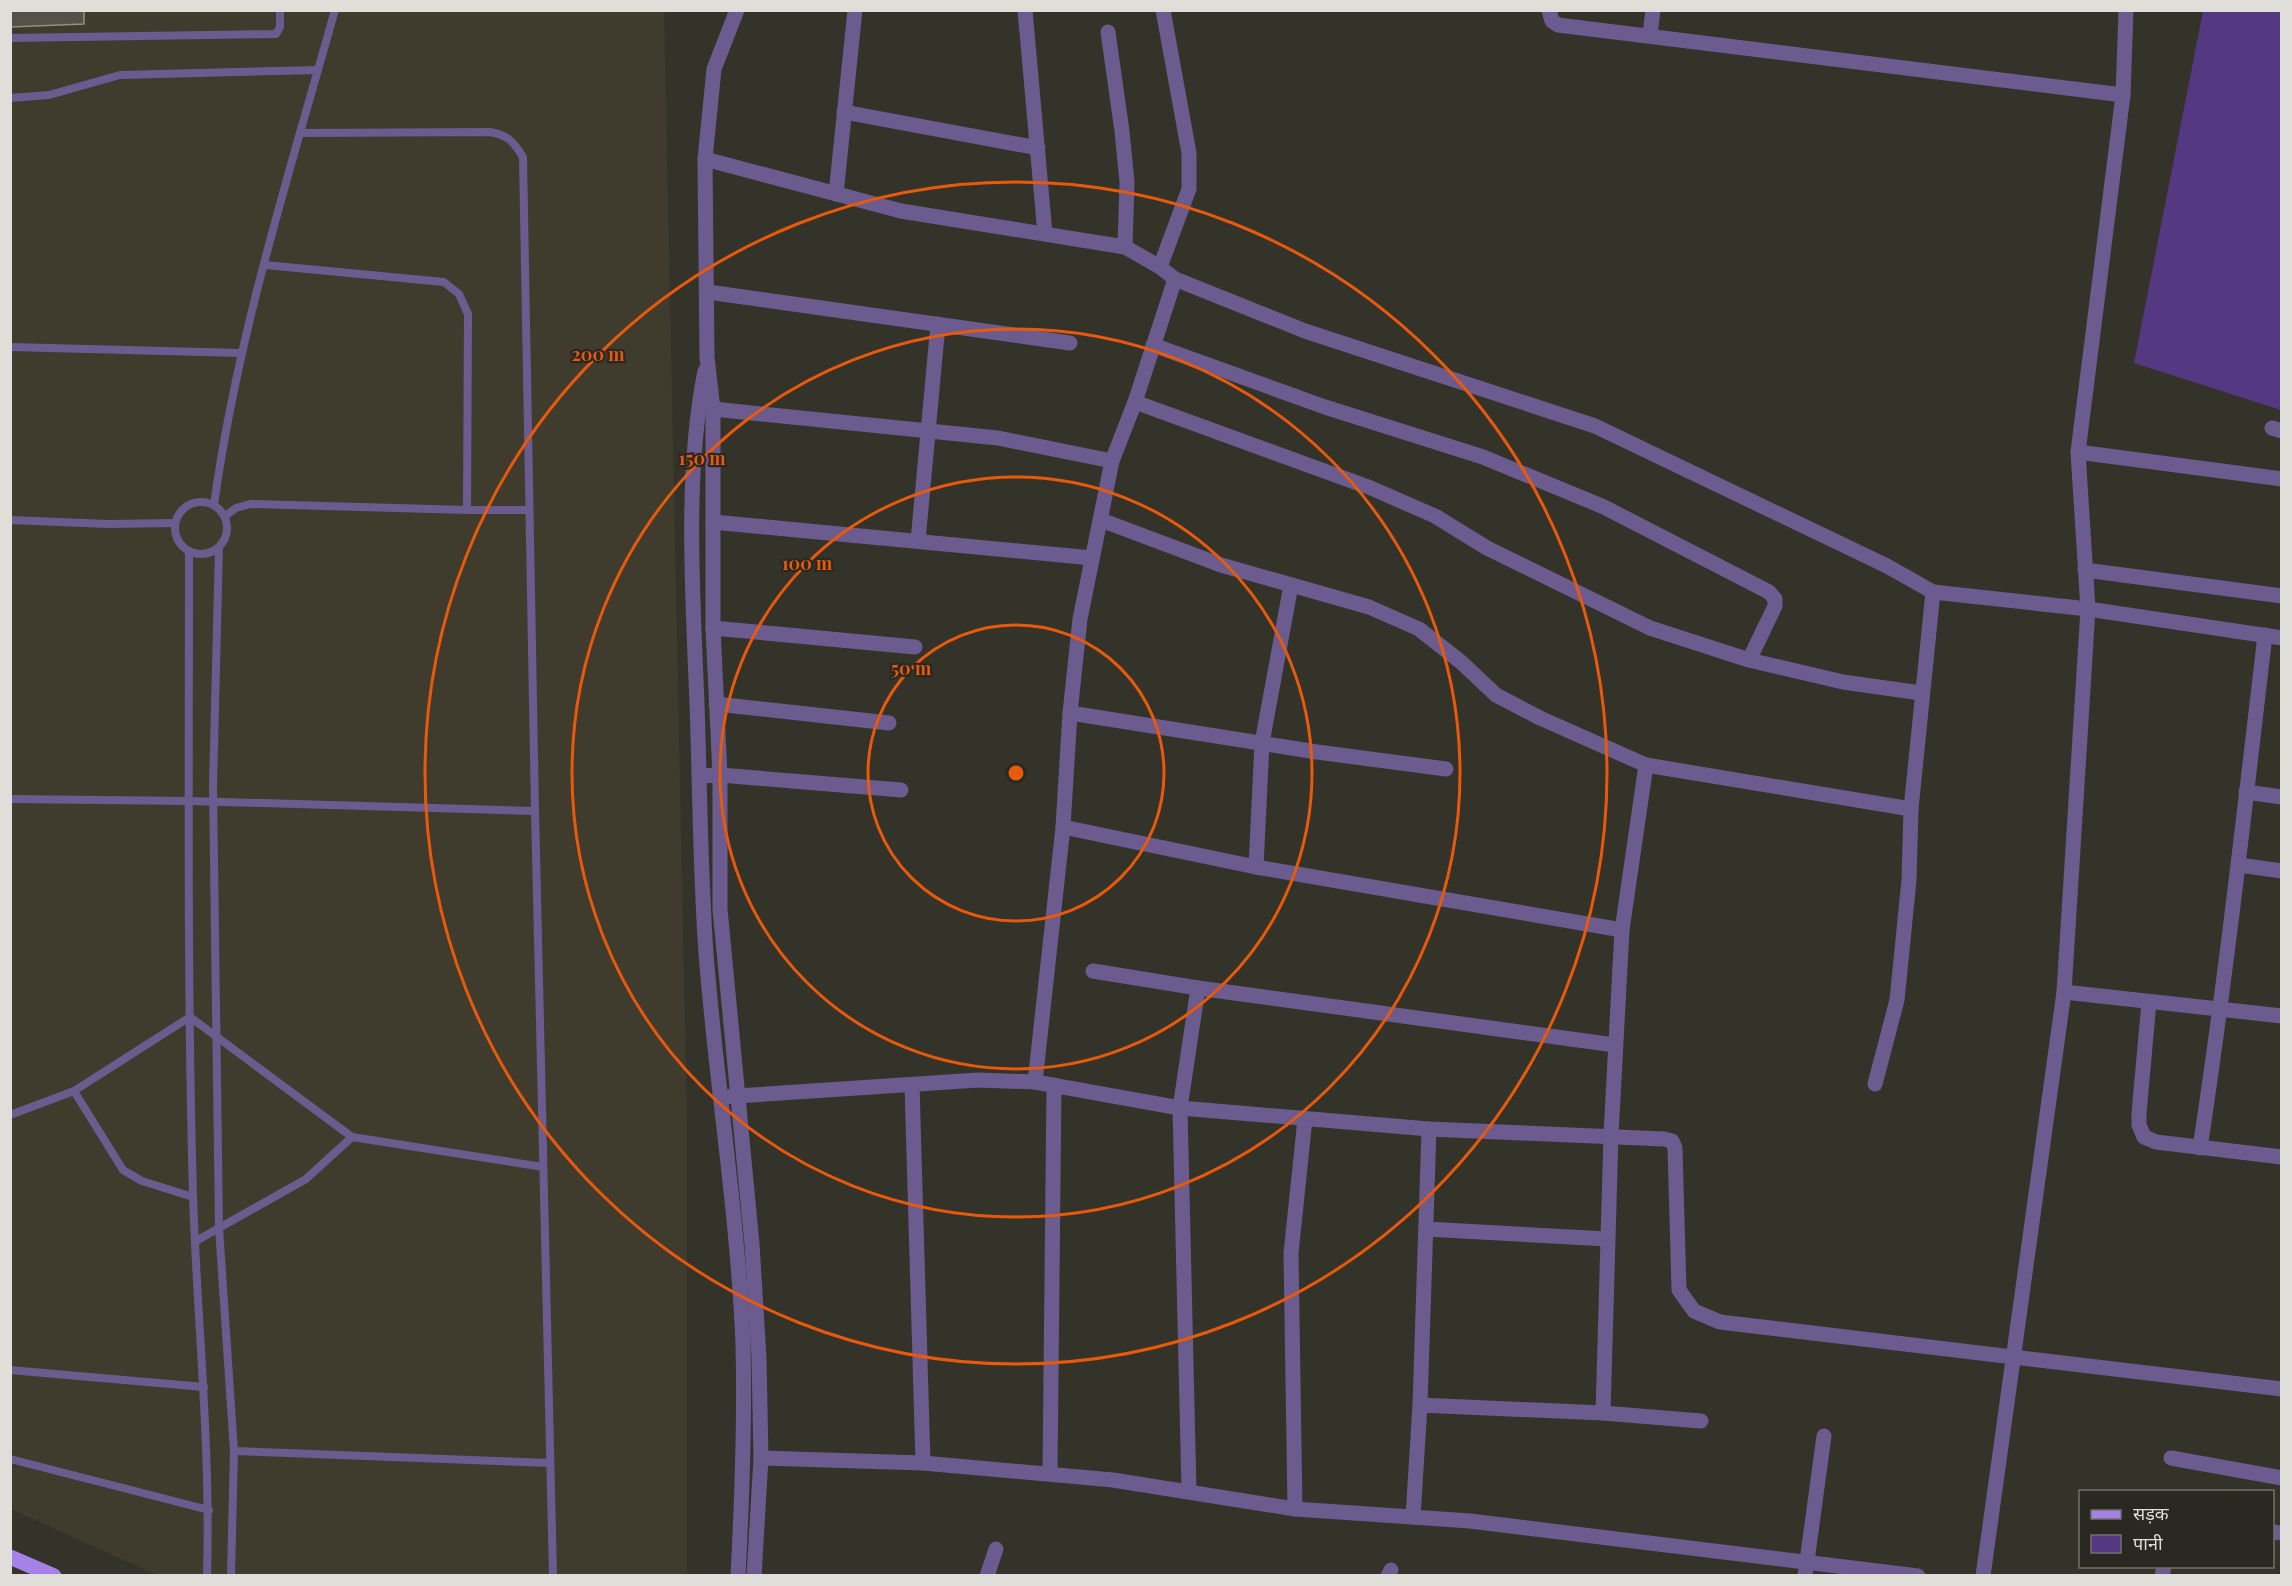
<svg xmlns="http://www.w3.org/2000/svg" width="2292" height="1586" viewBox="0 0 2292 1586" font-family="'Playfair Display','Noto Sans Devanagari',serif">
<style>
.built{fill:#3f3c2e}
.water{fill:#543881}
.building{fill:#535148;stroke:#918f85;stroke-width:1.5}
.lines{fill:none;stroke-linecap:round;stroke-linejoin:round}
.service{stroke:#6c5b8e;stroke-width:8}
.minor{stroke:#6c5b8e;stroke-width:15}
.tertiary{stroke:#6c5b8e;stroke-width:15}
.primary{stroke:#a681e8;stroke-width:15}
.ring{fill:none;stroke:#e8590c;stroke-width:3}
.centre{fill:#e8590c;stroke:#2a2921;stroke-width:3}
.ring-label{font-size:18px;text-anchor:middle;font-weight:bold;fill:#e8590c;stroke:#2a2921;stroke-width:4.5;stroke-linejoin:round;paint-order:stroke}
</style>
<rect width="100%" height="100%" fill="#34332a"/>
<path class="built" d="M11,11h653l23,1114v450h-530l-146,-66z"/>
<path class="water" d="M2203,11h78v399l-147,-47z"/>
<path class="building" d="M10,10h74v14l-74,3z"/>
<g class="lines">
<g class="service">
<path d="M10,38l266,-4 4,-7v-17"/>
<path d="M10,98l39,-3 71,-20 198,-5"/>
<path d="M300,133l190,-1c18,3 24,10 33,25l12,654 18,765"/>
<path d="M10,347l231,6"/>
<circle cx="201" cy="528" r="26"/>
<path d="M214,505c23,-168 75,-331 121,-495"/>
<path d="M467,510h62"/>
<path d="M225,516l11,-8 14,-4 217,6 1,-196 -9,-20 -15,-12 -179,-17"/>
<path d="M10,520l98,4 67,-1"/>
<path d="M219,547l-6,239 6,442 15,223 -3,125"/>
<path d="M189,551c0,215 -2,430 4,644 4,127 18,253 14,381"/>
<path d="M10,799l180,2 345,10"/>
<path d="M74,1091l49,79 19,11 51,16"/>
<path d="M10,1115l64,-24 116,-74 162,120"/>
<path d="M196,1241l110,-62 46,-42 191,30"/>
<path d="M10,1370l194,17"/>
<path d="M234,1451l316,12"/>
<path d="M10,1459l199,51"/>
</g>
<g class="minor">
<path d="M1025,10l20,224"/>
<path d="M1549,10l3,11 6,4 565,70"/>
<path d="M1108,32l14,99 5,51 -2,65"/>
<path d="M1650,35l3,-25"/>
<path d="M844,112l194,36"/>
<path d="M705,159l196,52 224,36 35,20 15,12 130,52 290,95 292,140 46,26 155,17 194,29"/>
<path d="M836,194l19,-184"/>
<path d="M1160,267l29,-78v-36l-26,-143"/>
<path d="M708,292l362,51"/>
<path d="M1153,345l172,62 158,50 121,50 165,85 6,7v7l-26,54"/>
<path d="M1135,402l236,86 64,28 52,32 163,80 99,32 94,22 78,11"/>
<path d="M713,409l285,29 114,23"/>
<path d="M2272,428l10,3"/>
<path d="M2078,452l204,27"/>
<path d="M1101,520l120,45 148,42 50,22 42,33 35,33 44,23 106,47 265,44 22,-217"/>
<path d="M713,522l379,36"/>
<path d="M918,541l20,-217"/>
<path d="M2085,570l197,26"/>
<path d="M713,628l202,19"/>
<path d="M716,704l173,19"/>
<path d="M1070,713l247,39 129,17"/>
<path d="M699,776l21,-1 181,15"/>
<path d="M2246,792l36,5"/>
<path d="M1063,827l193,40 366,63"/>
<path d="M2239,865l43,6"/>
<path d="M1256,867l6,-124 29,-158"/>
<path d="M1093,971l105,17"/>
<path d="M2064,992l218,24"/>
<path d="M2149,1002l-10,111v12l5,12 12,5 126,15"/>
<path d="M1035,1082l28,-255 7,-114 10,-94 32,-158 23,-59 40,-123"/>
<path d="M1875,1084l22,-84 12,-120 2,-71"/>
<path d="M912,1085l11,378"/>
<path d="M722,1097l256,-17 57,2 145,26 249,21 235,10 8,2 3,7 4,142 15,21 26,11 562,67"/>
<path d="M2200,1148c26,-171 45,-342 65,-513"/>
<path d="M1426,1229l181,10"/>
<path d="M1420,1405l9,-276"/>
<path d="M1603,1413l98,8"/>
<path d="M761,1458l162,5 190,17 182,29 175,12 448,55"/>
<path d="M2171,1458l111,20"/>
<path d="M1050,1473l4,-388"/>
<path d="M1189,1491l-9,-383 18,-120 417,57"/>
<path d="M1295,1509l-4,-256 14,-134"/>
<path d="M1413,1517l7,-112 183,8 8,-278 11,-205 24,-165"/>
<path d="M2272,1532l10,1"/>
<path d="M987,1576l9,-27"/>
<path d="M1388,1576l3,-6"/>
<path d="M1805,1576l19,-140"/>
<path d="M1983,1576l81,-584 24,-383 -10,-157 45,-357 3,-85"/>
<path d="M2162,1576l2,-10"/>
</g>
<g class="tertiary">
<path d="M737,10l-23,59 -9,90 2,198 6,52v219l7,147v134l32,335 7,114 2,100 -7,118"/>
<path d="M705,371c-21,104 -12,227 -8,333 3,83 3,166 9,249 10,131 32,261 37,392 2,77 -1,154 -5,231"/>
</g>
<path class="primary" d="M10,1557l44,19"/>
</g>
<g class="ring">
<circle cx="1016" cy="773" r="148"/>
<circle cx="1016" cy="773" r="296"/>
<circle cx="1016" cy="773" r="444"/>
<circle cx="1016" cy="773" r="591"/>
</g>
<circle cx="1016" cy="773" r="9" class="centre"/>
<g class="ring-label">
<text x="598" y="361">200 m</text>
<text x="702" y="465">150 m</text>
<text x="807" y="570">100 m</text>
<text x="911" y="675">50 m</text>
</g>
<rect width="2292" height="1586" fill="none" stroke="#dfded8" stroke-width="24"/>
<rect x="2079" y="1490" width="195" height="78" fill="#2a2921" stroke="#72716a" stroke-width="1.5"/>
<rect x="2091" y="1510" width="30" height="9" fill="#a681e8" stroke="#72716a" stroke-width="1.5"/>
<text x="2133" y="1520" font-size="18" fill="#dfded8">सड़क</text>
<rect x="2091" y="1535" width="30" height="18" fill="#543881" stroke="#72716a" stroke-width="1.5"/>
<text x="2133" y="1550" font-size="18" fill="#dfded8">पानी</text>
</svg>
